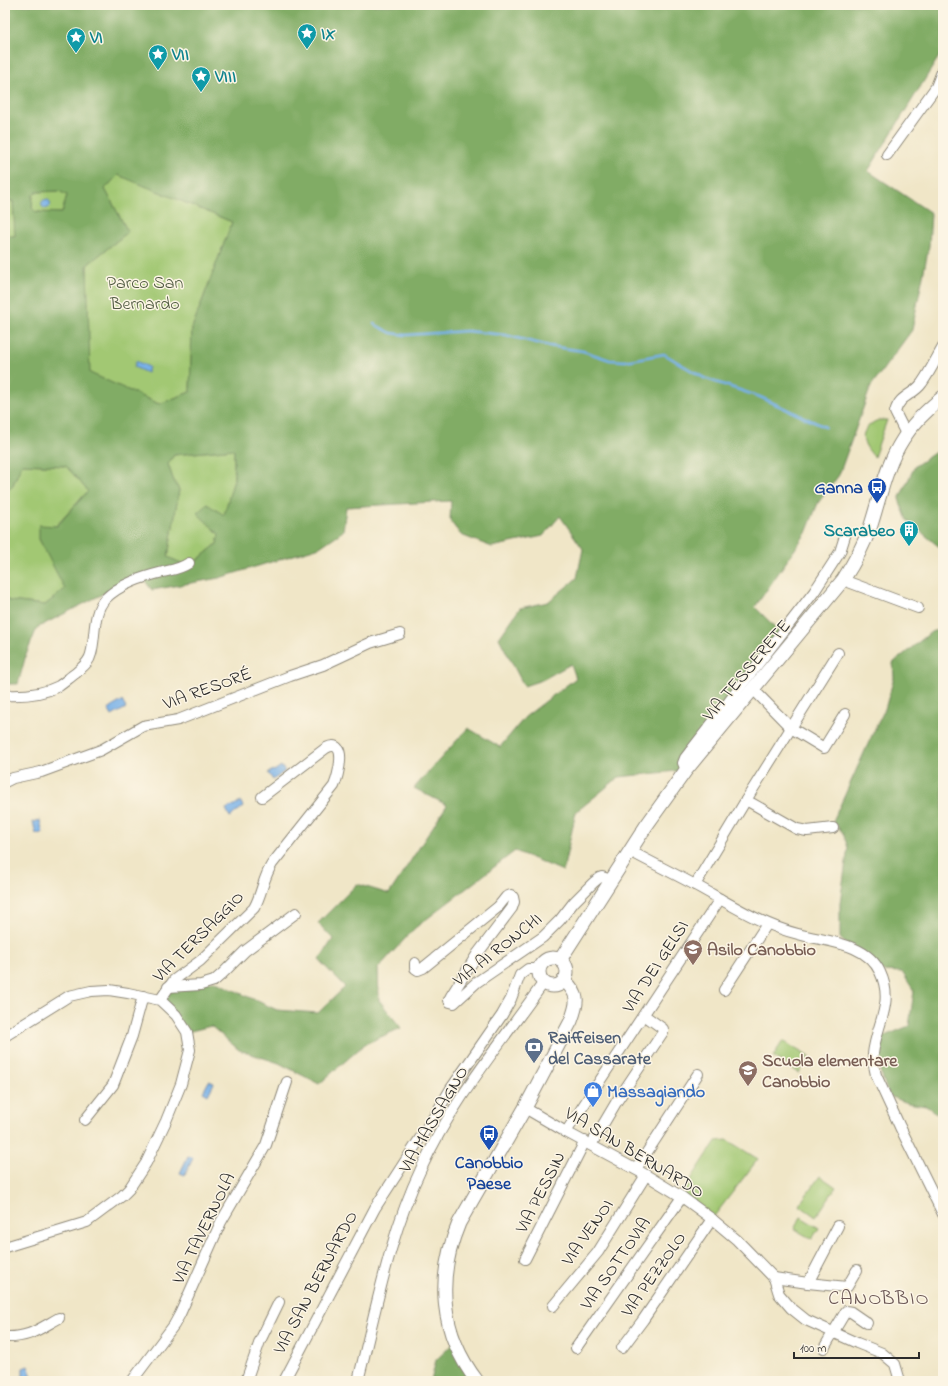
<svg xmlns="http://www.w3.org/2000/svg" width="948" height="1386" viewBox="0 0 948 1386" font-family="'Indie Flower',sans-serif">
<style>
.green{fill:#a2c873;stroke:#667a4f}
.forest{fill:#81ac65;stroke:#566c48;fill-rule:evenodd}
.water{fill:#78b1e8;stroke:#526e8a}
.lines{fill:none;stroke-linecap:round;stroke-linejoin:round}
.stream{stroke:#78b1e8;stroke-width:2.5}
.minor-casing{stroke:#8e8879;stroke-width:12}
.major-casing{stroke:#8e8879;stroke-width:15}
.minor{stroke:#fff;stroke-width:10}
.major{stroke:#fff;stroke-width:13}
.labels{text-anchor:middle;stroke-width:3;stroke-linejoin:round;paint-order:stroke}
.culture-label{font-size:18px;font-weight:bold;fill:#0d838f;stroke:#fcf5e5;text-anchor:start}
.park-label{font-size:18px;fill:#4f5a41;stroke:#fcf5e5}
.transit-label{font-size:18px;font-weight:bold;fill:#164399;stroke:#fcf5e5;text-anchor:end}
.street-label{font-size:18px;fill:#2b2b2b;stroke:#fcf5e5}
.education-label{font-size:18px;font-weight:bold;fill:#785e54;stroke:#fcf5e5;text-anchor:start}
.service-label{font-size:18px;font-weight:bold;fill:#4e5e75;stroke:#fcf5e5;text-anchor:start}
.shop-label{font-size:18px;font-weight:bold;fill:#366cbe;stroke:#fcf5e5;text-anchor:start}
.quarter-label{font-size:20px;letter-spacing:1px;fill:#6c5856;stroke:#fcf5e5}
</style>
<rect width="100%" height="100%" fill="#fcf5e5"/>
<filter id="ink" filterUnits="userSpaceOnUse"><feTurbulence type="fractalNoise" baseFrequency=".025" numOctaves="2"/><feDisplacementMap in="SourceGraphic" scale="8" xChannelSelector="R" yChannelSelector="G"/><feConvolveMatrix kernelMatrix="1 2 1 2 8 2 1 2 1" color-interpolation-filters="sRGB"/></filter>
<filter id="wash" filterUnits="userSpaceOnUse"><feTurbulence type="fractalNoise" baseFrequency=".012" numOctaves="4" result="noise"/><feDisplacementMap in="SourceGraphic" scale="16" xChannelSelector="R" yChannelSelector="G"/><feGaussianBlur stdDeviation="0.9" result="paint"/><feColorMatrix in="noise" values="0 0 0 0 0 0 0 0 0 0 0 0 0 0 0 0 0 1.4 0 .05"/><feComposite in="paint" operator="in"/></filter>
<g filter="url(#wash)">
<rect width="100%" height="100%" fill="#f0e6c7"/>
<g class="green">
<path d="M118,174l114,48 -40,106 -2,64 -31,12 -70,-31 -2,-108 41,-33 -23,-43z"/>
<path d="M59,191l8,4 -5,18 -26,-1 -4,-4 1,-13 3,-3z"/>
<path d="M13,200l3,37 -11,-1v-35z"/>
<path d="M879,420h8l-13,37c-3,-4 -7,-8 -9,-13 -6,-11 4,-21 14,-24z"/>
<path d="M234,449v30l-17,65 -28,23 -21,-10 11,-67 -6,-11 -5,-15 6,-9z"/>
<path d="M22,464l44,2 22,25 -32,35 -17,13 27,50 -21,16 -36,-4 -4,-3v-106l7,-5z"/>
<path d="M783,1041l26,16 -10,16 -26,-17z"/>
<path d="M727,1140l31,19 -46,60 -32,-23 36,-55z"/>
<path d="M820,1176l16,11 -20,30 -17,-12z"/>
<path d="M801,1217l18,11 -7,11 -18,-10z"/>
</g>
<g class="forest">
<path d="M5,5h938v50h-3l-72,116 63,42 -2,33 -17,84 -41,56 -32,89 -21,28 -12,30 -51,74 36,36 -105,127 -67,7 -43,35 -13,59 -48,-20 -100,77 -37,40 1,32 22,28 -36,16 -46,40 -40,-21 -40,-13 -28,-24 -24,6 -27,-32 8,-13 46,-6 63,29 41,3 27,-26 -26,-27 14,-21 -15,-16 39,-39 32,10 58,-89 -33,-17 54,-60 32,19 25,-30 51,-39 -5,-14 -29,16 -18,6 -25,-48 21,-30 28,-6 29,-24 6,-29 -23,-33 -17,20 -51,11 -31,-12 -11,-14 1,-20 -105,6 -3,24 -23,16 -101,31 -67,12 -12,-15 -90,46 -13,7 -11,27 -8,29h-13v-86l5,3 35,4 20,-16 -26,-50v-14l18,1 31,-35 -22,-25 -44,-2 -10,23 -7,5v-256h10l-2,-35h-8zM118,175l114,47 -40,106 -2,64 -31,12 -69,-31 -3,-108 41,-33 -23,-43zM59,191l8,4 -5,18 -26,-1 -4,-4 1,-13 3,-3zM234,449v30l-10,36 -17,-11 -10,9 22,21 -2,10 -28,23 -21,-10 11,-67 -6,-11 -5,-15 6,-9z"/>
<path d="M943,447v103l-36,-30 -8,-21 16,-33z"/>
<path d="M943,629v493l-1,-5 -16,-11 -18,-3 -19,-7 -12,-34v-7l5,-18 27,-11 5,-35 -12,-19 -22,-1 -32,-25 -8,-8v-35l8,-55 -5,-15 -10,-12 40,-88 12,-24 9,-31 -1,-15 38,-31z"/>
<path d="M455,1342l22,39h-46l5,-21z"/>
</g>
<g class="water">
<circle cx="46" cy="204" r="4.5"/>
<path d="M136,361l13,6 -2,6 -13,-6z"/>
<path d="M122,701l4,7 -14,8 -4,-7z"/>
<path d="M281,766l4,5 -12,9 -5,-7 5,-3 1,1z"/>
<path d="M241,802l2,5 -13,10 -4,-8z"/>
<path d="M40,820l3,13 -7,1 -3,-12z"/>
<path d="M209,1081l5,2 -6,12 -5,-3z"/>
<path d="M188,1156l5,2 -8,17 -5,-2z"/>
<path d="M28,1366l5,13 -4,2h-6v-13z"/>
</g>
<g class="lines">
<path class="stream" d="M374,324l17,9 15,2 61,-4 38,4 44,11 34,5 27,9 15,1 39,-7 40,24 56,19 65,30"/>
</g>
</g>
<g filter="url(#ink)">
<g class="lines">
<g class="minor-casing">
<g id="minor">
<path d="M887,155l49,-68 7,-18"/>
<path d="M906,434l-11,-22c5,-18 18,-16 27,-29 8,-11 14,-24 21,-36"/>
<path d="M843,580l75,28"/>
<path d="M753,689l38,39 33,20 21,-34"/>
<path d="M5,695c17,1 38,-1 54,-9 6,-4 11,-9 17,-13 6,-6 13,-10 15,-19 5,-17 1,-41 14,-55 15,-15 38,-22 58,-27 9,-2 17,-3 26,-9"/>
<path d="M686,770l-3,-7 2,-5 129,-166 26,-40 5,-16"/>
<path d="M5,782l8,-4 28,-6 60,-22 42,-24 35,-6 112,-44 33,-11 47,-22 30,-9"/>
<path d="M833,828l-26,3 -10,-2 -51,-29 92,-147"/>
<path d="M630,851c22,12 45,23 67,35 33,18 65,39 101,48 28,8 68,8 82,38 15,32 -4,52 -7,82 0,8 1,14 3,21l24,52 43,87"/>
<path d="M695,885l51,-85"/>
<path d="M415,963v5l3,2 5,-2 75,-61 8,-10 5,-2 2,2 1,5 -2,6 -34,45 -27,43 -2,4 1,2 4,1 23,-21 66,-45 17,-17 14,-18 19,-19 6,-5 3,-1 9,3"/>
<path d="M168,987l33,-2 13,-4 8,-7 23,-23 51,-38"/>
<path d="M724,990l43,-66"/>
<path d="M160,1000l14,-20 26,-19 54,-53c8,-14 9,-30 18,-44l62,-78c4,-9 15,-49 -8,-38l-64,49"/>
<path d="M5,1036l64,-40 22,-5 18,-1 19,3 32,7 16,15 11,17 3,18 -9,34 -15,37 -20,42 -17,26 -7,7 -35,26 -82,25"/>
<path d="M525,1108l41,24 80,43 36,22 30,22 25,21 37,38 5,16 12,14 15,12 51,23 25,10 13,11 5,17"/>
<path d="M85,1120l28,-35 19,-49 11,-40"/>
<path d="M566,1132l154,-233"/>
<path d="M591,1145l26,-44 46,-69v-3l-1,-1 -18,-13"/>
<path d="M636,1169l62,-95"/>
<path d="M525,1259l60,-118"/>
<path d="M774,1278l34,5 39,4 10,-17"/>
<path d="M808,1283l30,-57"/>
<path d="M553,1306l45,-54 48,-77"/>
<path d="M5,1337c24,1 34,-8 54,-19"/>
<path d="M576,1348l106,-151"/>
<path d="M622,1348l21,-28 69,-101"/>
<path d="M824,1348l22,-37 5,1 16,11"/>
<path d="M132,1381l42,-56 6,-11 41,-92 45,-77 21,-63"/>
<path d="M246,1381l14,-40 19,-39"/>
<path d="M284,1381l91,-173 62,-96 13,-22 52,-75 9,-16 9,-24 8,-6h12"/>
<path d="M358,1381c18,-71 31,-145 63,-212 31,-68 80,-126 123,-187"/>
</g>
</g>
<g class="major-casing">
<g id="major">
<circle cx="553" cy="972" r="14"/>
<path d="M560,960l86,-134 40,-56 157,-190c11,-17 21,-35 28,-55 9,-28 15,-60 32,-86 10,-16 25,-30 40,-42"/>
<path d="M477,1381c-37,-48 -41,-103 -18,-158l66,-115 46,-87c7,-19 9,-26 -7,-41"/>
</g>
</g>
<use href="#minor" class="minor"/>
<use href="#major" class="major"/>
</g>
</g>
<defs>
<g id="sight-pin" transform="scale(1)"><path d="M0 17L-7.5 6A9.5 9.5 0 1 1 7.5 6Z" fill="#0f9aa8" stroke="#fcf5e5"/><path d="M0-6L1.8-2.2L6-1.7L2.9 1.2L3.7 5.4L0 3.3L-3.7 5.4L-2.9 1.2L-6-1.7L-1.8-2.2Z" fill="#fff"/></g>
<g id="bus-pin" transform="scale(1)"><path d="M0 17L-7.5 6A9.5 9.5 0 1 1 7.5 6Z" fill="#1a4fb4" stroke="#fcf5e5"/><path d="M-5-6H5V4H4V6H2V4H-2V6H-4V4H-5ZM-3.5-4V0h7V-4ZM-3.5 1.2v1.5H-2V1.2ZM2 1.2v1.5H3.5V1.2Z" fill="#fff"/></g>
<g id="building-pin" transform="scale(1)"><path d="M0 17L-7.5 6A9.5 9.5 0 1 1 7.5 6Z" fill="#0f9aa8" stroke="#fcf5e5"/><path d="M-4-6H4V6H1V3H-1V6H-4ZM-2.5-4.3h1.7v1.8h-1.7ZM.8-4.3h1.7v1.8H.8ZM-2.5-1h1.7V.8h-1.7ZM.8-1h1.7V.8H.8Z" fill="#fff"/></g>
<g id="school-pin" transform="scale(1)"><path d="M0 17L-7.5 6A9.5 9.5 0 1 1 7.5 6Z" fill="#8d6e63" stroke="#fcf5e5"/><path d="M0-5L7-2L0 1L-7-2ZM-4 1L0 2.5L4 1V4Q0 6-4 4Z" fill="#fff"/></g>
<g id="bank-pin" transform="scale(1)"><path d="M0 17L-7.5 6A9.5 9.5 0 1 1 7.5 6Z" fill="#5c6f8a" stroke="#fcf5e5"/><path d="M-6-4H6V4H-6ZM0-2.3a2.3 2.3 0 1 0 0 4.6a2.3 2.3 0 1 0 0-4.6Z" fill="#fff"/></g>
<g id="shop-pin" transform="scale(1)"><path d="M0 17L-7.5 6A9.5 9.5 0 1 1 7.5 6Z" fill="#3f7fe0" stroke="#fcf5e5"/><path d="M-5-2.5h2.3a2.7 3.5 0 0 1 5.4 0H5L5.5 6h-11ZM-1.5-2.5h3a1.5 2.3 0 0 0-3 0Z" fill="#fff"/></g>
</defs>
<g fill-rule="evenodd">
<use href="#sight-pin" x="307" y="33"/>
<use href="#sight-pin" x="76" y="37"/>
<use href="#sight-pin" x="158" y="54"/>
<use href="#sight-pin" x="201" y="76"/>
<use href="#bus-pin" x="877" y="487"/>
<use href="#building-pin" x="909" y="530"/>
<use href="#school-pin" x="693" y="949"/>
<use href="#bank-pin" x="534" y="1047"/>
<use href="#school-pin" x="748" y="1070"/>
<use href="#shop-pin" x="593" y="1091"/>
<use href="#bus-pin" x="489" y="1134"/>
</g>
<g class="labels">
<g class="culture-label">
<text x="321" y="39">IX</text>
<text x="90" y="43">VI</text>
<text x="172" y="60">VII</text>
<text x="215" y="82">VIII</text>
<text x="895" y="536" text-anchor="end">Scarabeo</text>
</g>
<g class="park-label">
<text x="145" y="288">Parco San<tspan x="145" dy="21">Bernardo</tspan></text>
</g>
<g class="transit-label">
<text x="863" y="493">Ganna</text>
<text x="489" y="1168" text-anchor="middle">Canobbio<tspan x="489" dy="21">Paese</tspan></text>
</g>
<g class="street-label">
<text transform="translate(746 670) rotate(-50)" y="6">VIA TESSERETE</text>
<text transform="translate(207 688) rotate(-20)" y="6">VIA RESORÉ</text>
<text transform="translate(198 936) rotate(-45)" y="6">VIA TERSAGGIO</text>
<text transform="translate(497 949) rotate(-38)" y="6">VIA AI RONCHI</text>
<text transform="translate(655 966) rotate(-57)" y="6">VIA DEI GELSI</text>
<text transform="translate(433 1119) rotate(-60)" y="6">VIA MASSAGNO</text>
<text transform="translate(635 1152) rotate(31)" y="6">VIA SAN BERNARDO</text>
<text transform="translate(540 1192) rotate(-63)" y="6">VIA PESSIN</text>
<text transform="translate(203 1228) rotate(-64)" y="6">VIA TAVERNOLA</text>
<text transform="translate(587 1232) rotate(-55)" y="6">VIA VENOI</text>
<text transform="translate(615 1263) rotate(-55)" y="6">VIA SOTTOVIA</text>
<text transform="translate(653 1274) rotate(-55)" y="6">VIA PEZZOLO</text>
<text transform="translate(315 1282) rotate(-62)" y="6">VIA SAN BERNARDO</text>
</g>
<g class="education-label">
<text x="707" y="955">Asilo Canobbio</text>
<text x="762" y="1066">Scuola elementare<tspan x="762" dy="21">Canobbio</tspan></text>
</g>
<g class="service-label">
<text x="548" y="1043">Raiffeisen<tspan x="548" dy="21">del Cassarate</tspan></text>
</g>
<g class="shop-label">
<text x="607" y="1097">Massagiando</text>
</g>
<g class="quarter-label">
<text x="879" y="1304">CANOBBIO</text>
</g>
</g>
<rect width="948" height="1386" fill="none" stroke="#fcf5e5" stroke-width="20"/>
<path d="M794 1352v6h125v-6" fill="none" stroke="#2b2b2b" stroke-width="2"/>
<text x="800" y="1352" font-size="12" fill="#2b2b2b" stroke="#fcf5e5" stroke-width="3" paint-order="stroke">100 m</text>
</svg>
